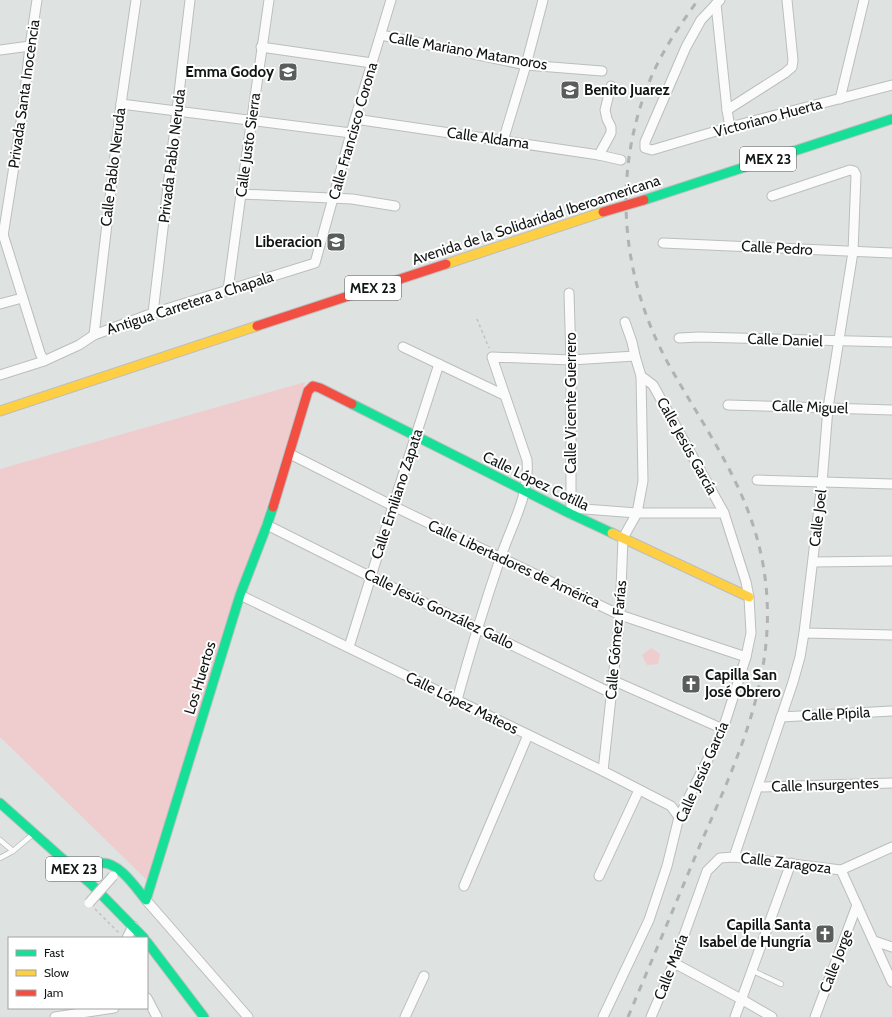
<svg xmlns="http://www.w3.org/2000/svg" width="892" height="1017" viewBox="0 0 892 1017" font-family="Cabin,sans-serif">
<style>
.green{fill:#efcdce}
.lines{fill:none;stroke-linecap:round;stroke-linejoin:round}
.lane-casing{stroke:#bbbebe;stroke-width:6}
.street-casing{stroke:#bbbebe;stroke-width:11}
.fast-casing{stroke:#bbbebe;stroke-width:11}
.slow-casing{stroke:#bbbebe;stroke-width:11}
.jam-casing{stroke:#bbbebe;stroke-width:11}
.path{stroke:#c1c2c2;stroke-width:1.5;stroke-dasharray:3 3;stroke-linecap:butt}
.lane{stroke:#fafbfa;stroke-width:4.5}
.street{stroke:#fafbfa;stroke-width:9}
.fast{stroke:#16e098;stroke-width:9}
.slow{stroke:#ffcf43;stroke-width:9}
.jam{stroke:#f24e42;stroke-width:9}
.rail{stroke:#b2b2b2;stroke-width:3;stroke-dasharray:7 7;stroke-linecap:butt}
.street-bridge-casing{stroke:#bbbebe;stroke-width:11;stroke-linecap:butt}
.jam-bridge-casing{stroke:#bbbdbd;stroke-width:11;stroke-linecap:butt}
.street-bridge{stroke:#fafbfa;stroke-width:9}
.jam-bridge{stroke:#f24e42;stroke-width:9}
.labels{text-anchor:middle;stroke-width:4;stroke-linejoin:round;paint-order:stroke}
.shield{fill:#fff;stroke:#595b5b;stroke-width:1}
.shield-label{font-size:14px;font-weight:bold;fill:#121515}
.street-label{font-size:15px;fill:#121515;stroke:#fff}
.poi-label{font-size:15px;font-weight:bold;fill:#121515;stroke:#fff;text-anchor:end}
</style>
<rect width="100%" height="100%" fill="#dee2e1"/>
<g class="green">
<path d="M305,382l-154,502 -151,-147v-268z"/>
<path d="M651,648l9,6 -2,10 -11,1 -5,-10z"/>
</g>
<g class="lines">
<g class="lane-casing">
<g id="lane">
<path d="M0,840l13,11 19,-16"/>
<path d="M0,858l13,-7"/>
<path d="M751,970l30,14"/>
</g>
</g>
<g class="street-casing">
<g id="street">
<path d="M720,0l-19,20 -15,27 -41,95v6l7,2 78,-23 162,-42"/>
<path d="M716,4l11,106 3,17"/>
<path d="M381,35l145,30 76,6"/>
<path d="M261,47l111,16"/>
<path d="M0,50l30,-4"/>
<path d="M840,99l24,-99"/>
<path d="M121,104l230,29"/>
<path d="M727,110l58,-37 7,-6 1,-7 -6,-60"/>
<path d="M355,119l244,36 22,5"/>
<path d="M503,141l23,-76 17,-65"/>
<path d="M599,155l12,-22v-6l-4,-8 -2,-9 6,-24"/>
<path d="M241,194l111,5 43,7"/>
<path d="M2,231l38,122 4,8"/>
<path d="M3,236l20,-127 7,-63 7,-46"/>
<path d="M663,243l229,10"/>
<path d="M228,290l13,-96 28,-194"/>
<path d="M569,293l2,67v154"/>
<path d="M0,304l22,-6"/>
<path d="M153,313l37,-313"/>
<path d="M94,335l27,-231 15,-104"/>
<path d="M679,338l20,-1 193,5"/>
<path d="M403,347l101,48"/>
<path d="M0,375l44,-14 35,-16 15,-10 59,-22 75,-23 87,-27 40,-144 36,-119"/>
<path d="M728,405l164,5"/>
<path d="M290,454l103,52 227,109 126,42"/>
<path d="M757,480l135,4"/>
<path d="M571,508l66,5h87"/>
<path d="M267,525l104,52 240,116"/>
<path d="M813,562l79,-1"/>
<path d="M240,595l363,176 68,35 8,11"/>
<path d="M804,633l88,2"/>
<path d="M349,647l44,-141 46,-142"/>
<path d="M612,680l111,49"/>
<path d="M457,700c13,-48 27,-94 43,-141 11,-33 30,-64 27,-99l-35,-103 79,3 64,-4"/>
<path d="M781,717l111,-6"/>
<path d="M603,771l17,-156 3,-77 14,-25 6,-32 -2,-105 -6,-20 -3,-14 -7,-20"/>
<path d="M758,787l134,-4"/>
<path d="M734,857l59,-175 7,-25 4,-24 18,-150 6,-75 25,-156 3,-77 -2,-4 -4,-1 -78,26"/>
<path d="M841,870l51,112"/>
<path d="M599,876l40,-86"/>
<path d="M464,886l64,-151"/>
<path d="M146,900l102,117"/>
<path d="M127,938l6,-12"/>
<path d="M874,941l18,6"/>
<path d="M674,963l67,36 31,18"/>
<path d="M147,998l10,19"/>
<path d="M55,1017l59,-9"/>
<path d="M405,1017l19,-41"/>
<path d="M603,1017l46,-97 18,-54 12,-49 44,-88 23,-72 5,-24 -2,-36 -3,-15 -22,-69 -71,-128 -12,-9"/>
<path d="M651,1017l23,-54 33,-92 13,-13 14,-1 107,13 51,-23"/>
<path d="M735,1017l56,-154"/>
<path d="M815,1017l42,-112"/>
</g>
</g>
<g class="fast-casing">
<g id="fast">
<path d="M644,200l248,-81"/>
<path d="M352,404l219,110 41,19"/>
<path d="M0,803l92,82 52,53"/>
<path d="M79,873c7,-3 15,-9 23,-10 17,-1 34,25 44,37l94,-305 27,-70 6,-18"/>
<path d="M147,942l57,75"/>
</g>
</g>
<g class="slow-casing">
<g id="slow">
<path d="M446,264l157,-52"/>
<path d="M0,411l257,-85"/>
<path d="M612,533l137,64"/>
</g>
</g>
<g class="jam-casing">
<g id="jam">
<path d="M257,326l189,-62"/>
<path d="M273,507l35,-116 5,-5 7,2 32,16"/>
</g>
</g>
<g class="path">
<path d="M477,319l12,29"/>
<path d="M95,909l24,24"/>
</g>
<use href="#lane" class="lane"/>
<use href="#street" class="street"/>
<use href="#fast" class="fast"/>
<use href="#slow" class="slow"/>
<use href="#jam" class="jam"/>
<path class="rail" d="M628,1017c24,-57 48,-114 72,-172 34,-78 72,-158 67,-246 -5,-94 -54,-156 -98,-234 -48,-87 -57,-188 -21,-280 12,-31 31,-59 50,-85"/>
<g class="street-bridge-casing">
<path id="street-bridge" d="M89,903l24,-27"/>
</g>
<g class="jam-bridge-casing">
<path id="jam-bridge" d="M603,212l41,-12"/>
</g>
<use href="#street-bridge" class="street-bridge"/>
<use href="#jam-bridge" class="jam-bridge"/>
</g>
<defs>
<g id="school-square" transform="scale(1)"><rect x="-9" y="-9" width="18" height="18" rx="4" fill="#595d5c" stroke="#fff"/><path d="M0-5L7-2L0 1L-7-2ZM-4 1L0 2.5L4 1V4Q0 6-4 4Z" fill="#fff"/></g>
<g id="church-square" transform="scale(1)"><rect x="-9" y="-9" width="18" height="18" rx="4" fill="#595d5c" stroke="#fff"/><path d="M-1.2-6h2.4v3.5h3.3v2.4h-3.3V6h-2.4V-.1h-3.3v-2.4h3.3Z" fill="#fff"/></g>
</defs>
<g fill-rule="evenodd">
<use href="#school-square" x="288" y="72"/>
<use href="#school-square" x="570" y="90"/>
<use href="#school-square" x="336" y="242"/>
<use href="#church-square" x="691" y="684"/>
<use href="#church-square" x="825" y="934"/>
</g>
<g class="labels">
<g class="shield">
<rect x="740" y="147" width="56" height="24" rx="3"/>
<rect x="345" y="276" width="56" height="24" rx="3"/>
<rect x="46" y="857" width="56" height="24" rx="3"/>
</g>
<g class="shield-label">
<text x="768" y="164">MEX 23</text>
<text x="373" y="293">MEX 23</text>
<text x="74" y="874">MEX 23</text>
</g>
<g class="street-label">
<text transform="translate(468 51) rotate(10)" y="5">Calle Mariano Matamoros</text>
<text transform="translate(24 94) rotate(-82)" y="5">Privada Santa Inocencia</text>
<text transform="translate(768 118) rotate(-15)" y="5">Victoriano Huerta</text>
<text transform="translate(353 131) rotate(-74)" y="5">Calle Francisco Corona</text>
<text transform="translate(488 138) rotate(8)" y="5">Calle Aldama</text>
<text transform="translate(248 145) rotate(-82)" y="5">Calle Justo Sierra</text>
<text transform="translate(172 156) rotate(-83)" y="5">Privada Pablo Neruda</text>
<text transform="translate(113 167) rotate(-83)" y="5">Calle Pablo Neruda</text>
<text transform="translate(536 220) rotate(-18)" y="5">Avenida de la Solidaridad Iberoamericana</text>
<text transform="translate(777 248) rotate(3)" y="5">Calle Pedro</text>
<text transform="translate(190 303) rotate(-18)" y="5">Antigua Carretera a Chapala</text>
<text transform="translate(785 340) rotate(2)" y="5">Calle Daniel</text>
<text transform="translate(571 403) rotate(-90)" y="5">Calle Vicente Guerrero</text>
<text transform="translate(810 407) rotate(2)" y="5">Calle Miguel</text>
<text transform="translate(687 446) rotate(61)" y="5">Calle Jesús García</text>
<text transform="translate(536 481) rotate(26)" y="5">Calle López Cotilla</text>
<text transform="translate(397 494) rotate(-72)" y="5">Calle Emiliano Zapata</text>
<text transform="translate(818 518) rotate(-83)" y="5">Calle Joel</text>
<text transform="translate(514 564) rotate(25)" y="5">Calle Libertadores de América</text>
<text transform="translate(439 609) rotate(26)" y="5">Calle Jesús González Gallo</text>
<text transform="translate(616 640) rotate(-85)" y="5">Calle Gómez Farías</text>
<text transform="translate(200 678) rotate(-73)" y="5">Los Huertos</text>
<text transform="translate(462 703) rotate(26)" y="5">Calle López Mateos</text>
<text transform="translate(836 714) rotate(-3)" y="5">Calle Pípila</text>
<text transform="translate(702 772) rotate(-66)" y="5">Calle Jesús García</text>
<text transform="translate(825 785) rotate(-2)" y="5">Calle Insurgentes</text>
<text transform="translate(786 863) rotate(7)" y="5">Calle Zaragoza</text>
<text transform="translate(836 961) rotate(-69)" y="5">Calle Jorge</text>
<text transform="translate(671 967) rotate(-69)" y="5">Calle María</text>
</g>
<g class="poi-label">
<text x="274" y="77">Emma Godoy</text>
<text x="584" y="95" text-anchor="start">Benito Juarez</text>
<text x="322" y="247">Liberacion</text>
<text x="705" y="680" text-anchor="start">Capilla San<tspan x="705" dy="17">José Obrero</tspan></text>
<text x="811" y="930">Capilla Santa<tspan x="811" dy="17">Isabel de Hungría</tspan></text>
</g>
</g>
<rect x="8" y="937" width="140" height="72" fill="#ffffff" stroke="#a0a1a1"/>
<rect x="16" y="950" width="20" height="6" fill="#16e098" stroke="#a0a1a1"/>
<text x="44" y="957" font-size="12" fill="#121515">Fast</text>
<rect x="16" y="970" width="20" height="6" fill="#ffcf43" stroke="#a0a1a1"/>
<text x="44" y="977" font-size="12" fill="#121515">Slow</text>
<rect x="16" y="990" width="20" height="6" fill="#f24e42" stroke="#a0a1a1"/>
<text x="44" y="997" font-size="12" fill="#121515">Jam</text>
</svg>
